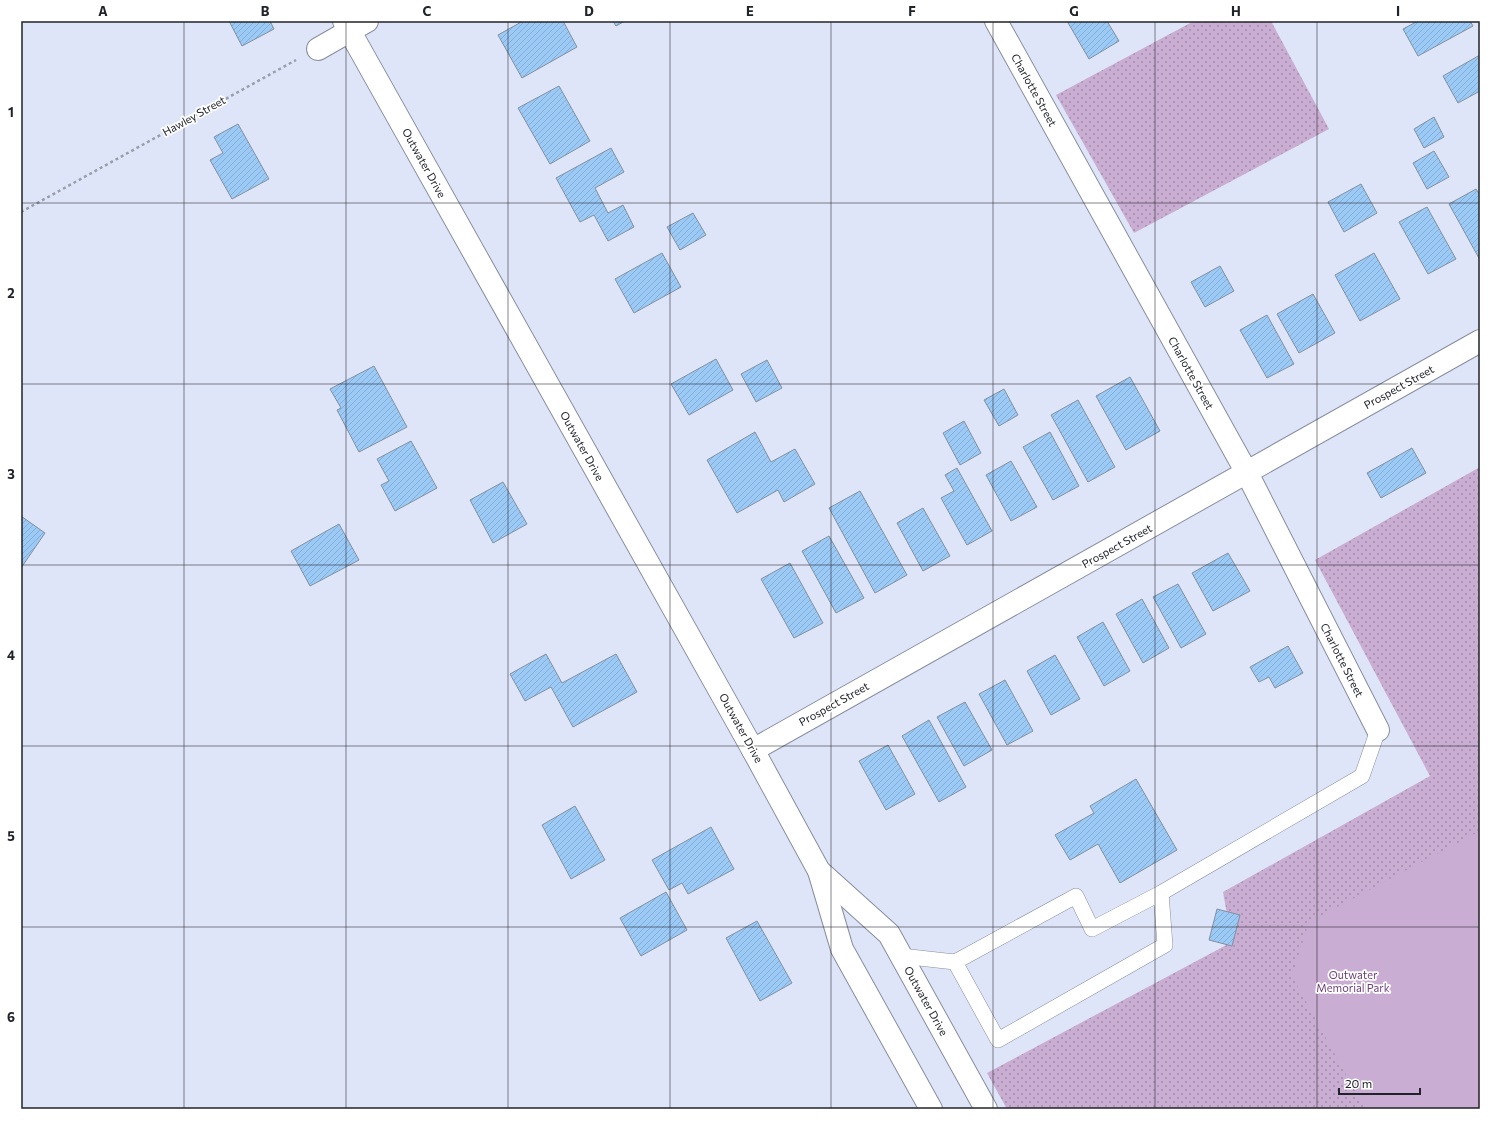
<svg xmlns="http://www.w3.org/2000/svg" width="1501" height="1130" viewBox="0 0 1501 1130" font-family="Commissioner,sans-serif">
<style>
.grass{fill:url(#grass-dots)}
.garden{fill:#c9add2}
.building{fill:url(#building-hatch);stroke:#82909e}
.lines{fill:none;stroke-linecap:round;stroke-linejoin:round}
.service-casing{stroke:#888e9f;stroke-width:16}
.minor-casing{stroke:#888e9f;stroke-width:24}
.path{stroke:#999eac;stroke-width:2.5;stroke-dasharray:3 3;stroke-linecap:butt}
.service{stroke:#fff;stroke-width:15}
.minor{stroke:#fff;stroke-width:22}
.grid{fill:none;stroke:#202329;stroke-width:1;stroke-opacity:0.55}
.labels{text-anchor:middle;stroke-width:3.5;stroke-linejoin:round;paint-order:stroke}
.street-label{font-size:11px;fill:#202329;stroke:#fff}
.park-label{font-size:11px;fill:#6d3e7b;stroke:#fff}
.neatline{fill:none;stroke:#202329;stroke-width:1.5}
.grid-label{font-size:13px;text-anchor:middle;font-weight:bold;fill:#202329}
</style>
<defs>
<pattern id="grass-dots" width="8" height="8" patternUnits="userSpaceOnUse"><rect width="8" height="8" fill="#c9add2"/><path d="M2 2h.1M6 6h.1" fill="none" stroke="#a38caa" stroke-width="1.8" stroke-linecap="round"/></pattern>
<pattern id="building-hatch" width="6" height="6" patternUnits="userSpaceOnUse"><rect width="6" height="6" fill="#9ccaf6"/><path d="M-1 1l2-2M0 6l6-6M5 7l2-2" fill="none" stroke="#86add3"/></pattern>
</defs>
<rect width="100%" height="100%" fill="#dfe5f8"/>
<g class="grass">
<path d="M1194,21h77l58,108 -195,104 -78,-138z"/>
<path d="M1480,467v642h-473l-20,-36 245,-131 -9,-50 207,-116 -115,-216z"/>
</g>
<path class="garden" d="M1480,831v278h-115l-73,-133 17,-54z"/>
<g class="building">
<path d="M229,21h41l4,8 -32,17z"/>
<path d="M523,21h40l14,26 -55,31 -24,-43z"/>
<path d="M613,21h12l-9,5z"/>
<path d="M1067,21h40l12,20 -30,18z"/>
<path d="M1418,21h52l3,5 -55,30 -15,-27z"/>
<path d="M1480,55v36l-22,12 -15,-27z"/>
<path d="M559,86l31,55 -40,23 -32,-56z"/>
<path d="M1434,117l10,20 -20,11 -10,-19z"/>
<path d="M238,124l31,55 -37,20 -22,-39 13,-7 -9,-16z"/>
<path d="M611,148l13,24 -29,16 13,25 15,-8 11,22 -26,14 -14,-26 -14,7 -24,-44z"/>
<path d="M1434,151l15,26 -22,12 -14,-26z"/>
<path d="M1361,184l16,29 -33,19 -16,-30z"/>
<path d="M1476,189l4,6v65l-31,-56z"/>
<path d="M1427,207l29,52 -28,15 -29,-52z"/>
<path d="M693,213l13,22 -26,15 -13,-23z"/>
<path d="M662,253l19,34 -47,26 -19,-34z"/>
<path d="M1374,253l26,46 -40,22 -25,-46z"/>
<path d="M1220,266l14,25 -29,16 -14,-25z"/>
<path d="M1313,294l22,39 -36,20 -22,-39z"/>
<path d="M1267,315l27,49 -27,14 -27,-48z"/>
<path d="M716,359l17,31 -44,25 -18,-31z"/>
<path d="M767,360l15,28 -26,14 -15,-28z"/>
<path d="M374,366l33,61 -48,25 -22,-42 4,-2 -11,-19z"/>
<path d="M1130,377l30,54 -34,19 -30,-54z"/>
<path d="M1004,389l14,26 -19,11 -15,-26z"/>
<path d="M1078,400l37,67 -27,15 -37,-67z"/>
<path d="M964,421l17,32 -21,12 -17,-32z"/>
<path d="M755,432l16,30 24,-13 20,35 -31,18 -6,-12 -41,23 -30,-53z"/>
<path d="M1050,432l29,54 -26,14 -30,-53z"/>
<path d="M411,441l26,47 -42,23 -14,-26 8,-4 -12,-22z"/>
<path d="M1412,448l14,25 -45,25 -14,-25z"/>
<path d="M1011,461l26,46 -26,14 -25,-46z"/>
<path d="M957,468l35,63 -25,14 -26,-47 13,-7 -9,-16z"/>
<path d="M503,482l24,42 -34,19 -23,-43z"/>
<path d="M860,491l47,84 -32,18 -46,-85z"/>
<path d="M923,508l27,48 -27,15 -26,-48z"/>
<path d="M21,516l24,17 -24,35z"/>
<path d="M339,524l20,36 -49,26 -19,-35z"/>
<path d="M829,536l35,62 -28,15 -34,-62z"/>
<path d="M1228,553l22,38 -37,20 -21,-38z"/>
<path d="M790,563l33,60 -29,15 -33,-59z"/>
<path d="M1178,584l28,50 -25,14 -28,-51z"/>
<path d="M1142,599l27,49 -26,15 -27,-49z"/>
<path d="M1103,622l27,49 -26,15 -27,-49z"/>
<path d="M1288,646l15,27 -28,15 -6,-11 -10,5 -9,-15z"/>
<path d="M546,654l16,29 54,-29 21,38 -64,35 -22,-40 -26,14 -15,-27z"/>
<path d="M1055,655l25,44 -29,16 -24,-44z"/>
<path d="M1005,680l28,51 -26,14 -28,-51z"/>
<path d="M965,702l27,48 -28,16 -27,-49z"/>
<path d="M929,720l37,67 -27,15 -37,-66z"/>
<path d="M888,745l27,49 -29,16 -27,-49z"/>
<path d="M1136,779l41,71 -57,33 -22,-39 -28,16 -15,-25 39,-22 -4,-7z"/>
<path d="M575,806l30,54 -34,19 -29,-54z"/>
<path d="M711,827l23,42 -46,25 -6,-11 -13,7 -17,-30z"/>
<path d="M666,892l21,38 -46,26 -21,-38z"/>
<path d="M1217,909l23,6 -8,31 -23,-6z"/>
<path d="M757,921l35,62 -32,18 -34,-63z"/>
</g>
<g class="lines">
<g class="service-casing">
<g id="service">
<path d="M1161,893l-69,36 -16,-33 -121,66 43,78 167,-95 -4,-52 201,-117 16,-46"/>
<path d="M901,956l54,6"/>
</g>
</g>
<g class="minor-casing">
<g id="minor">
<path d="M344,21l409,729 66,121 23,78 89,160"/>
<path d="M996,21l251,452 131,257"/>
<path d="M318,49l49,-28"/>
<path d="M753,750l727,-409"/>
<path d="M819,871l70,63 97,175"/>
</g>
</g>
<path class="path" d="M21,212l275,-152"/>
<use href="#service" class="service"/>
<use href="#minor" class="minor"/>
</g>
<path class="grid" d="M184,21v1088M346,21v1088M508,21v1088M670,21v1088M831,21v1088M993,21v1088M1155,21v1088M1317,21v1088M21,203h1459M21,384h1459M21,565h1459M21,746h1459M21,927h1459"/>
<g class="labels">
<g class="street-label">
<text transform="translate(1034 90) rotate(61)" y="4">Charlotte Street</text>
<text transform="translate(194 116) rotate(-29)" y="4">Hawley Street</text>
<text transform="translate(424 163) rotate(61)" y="4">Outwater Drive</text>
<text transform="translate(1191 373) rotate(61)" y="4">Charlotte Street</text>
<text transform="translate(1399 387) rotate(-29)" y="4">Prospect Street</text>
<text transform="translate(582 446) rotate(61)" y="4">Outwater Drive</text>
<text transform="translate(1117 546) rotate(-29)" y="4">Prospect Street</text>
<text transform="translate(1342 660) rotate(63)" y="4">Charlotte Street</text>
<text transform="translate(834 704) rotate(-29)" y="4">Prospect Street</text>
<text transform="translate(741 728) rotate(61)" y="4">Outwater Drive</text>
<text transform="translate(926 1001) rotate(61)" y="4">Outwater Drive</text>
</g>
<g class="park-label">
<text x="1353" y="979">Outwater<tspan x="1353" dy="13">Memorial Park</tspan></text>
</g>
</g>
<rect width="1501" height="1130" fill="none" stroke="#ffffff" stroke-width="44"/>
<path d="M1339 1088v6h81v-6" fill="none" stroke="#202329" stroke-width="2"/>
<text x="1345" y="1088" font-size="12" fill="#202329" stroke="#ffffff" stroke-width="3" paint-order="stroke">20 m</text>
<rect x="22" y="22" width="1457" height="1086" class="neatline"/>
<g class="grid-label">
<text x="103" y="16">A</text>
<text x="265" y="16">B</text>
<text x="427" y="16">C</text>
<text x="589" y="16">D</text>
<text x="750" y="16">E</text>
<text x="912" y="16">F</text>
<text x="1074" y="16">G</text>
<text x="1236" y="16">H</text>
<text x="1398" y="16">I</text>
<text x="11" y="117">1</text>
<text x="11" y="298">2</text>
<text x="11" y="479">3</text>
<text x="11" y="660">4</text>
<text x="11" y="841">5</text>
<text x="11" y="1022">6</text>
</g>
</svg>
